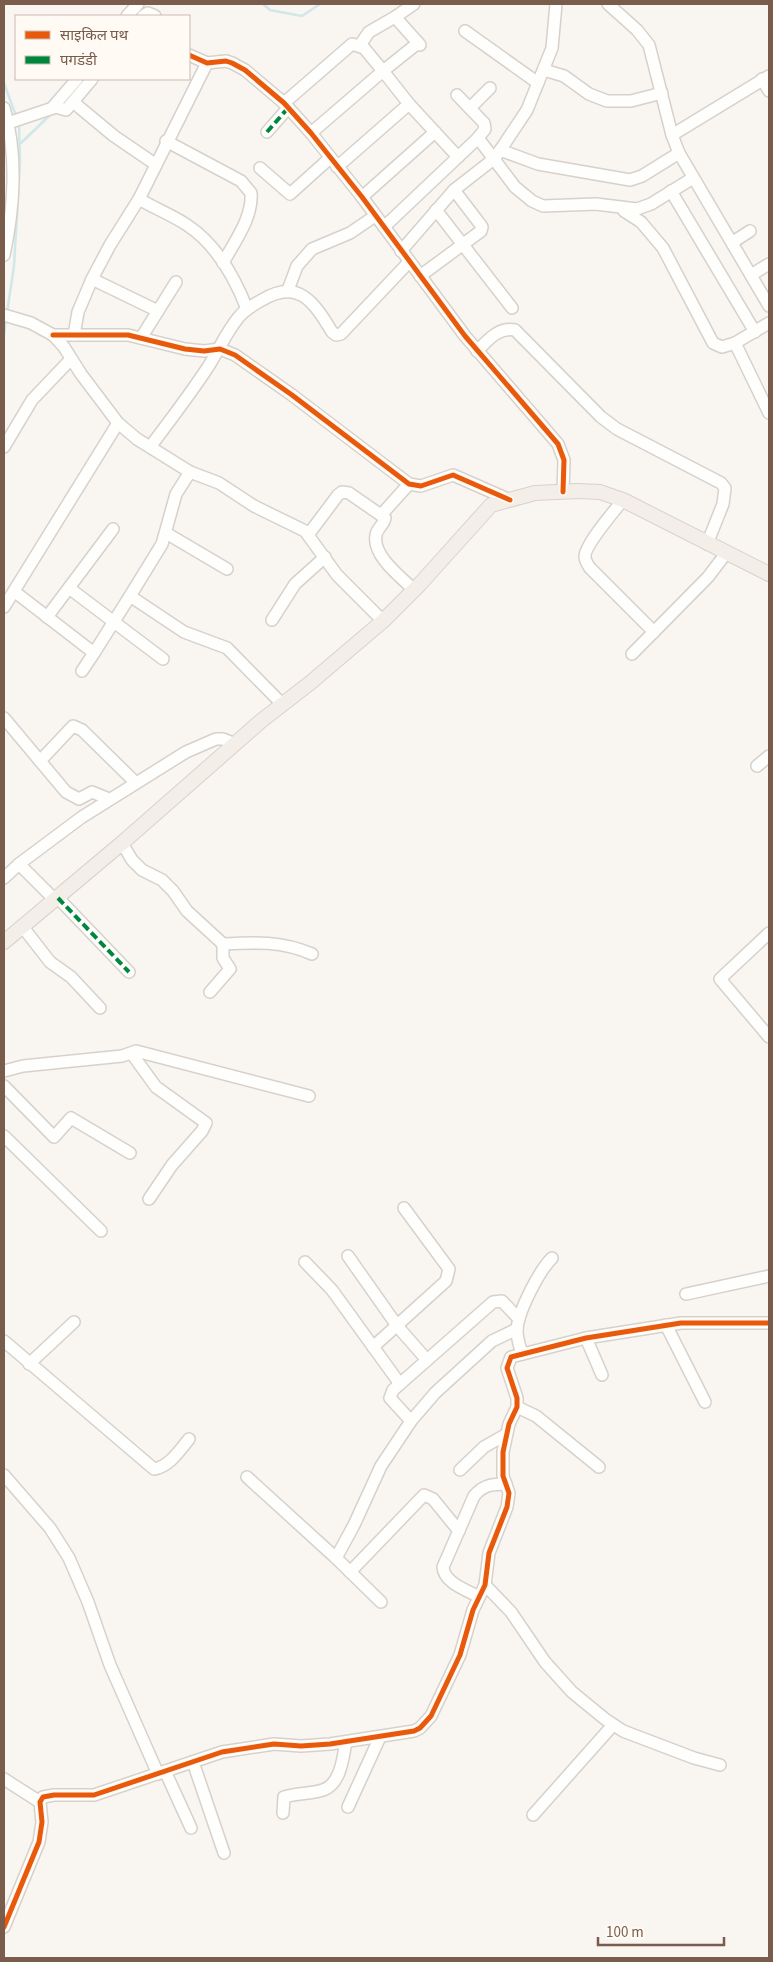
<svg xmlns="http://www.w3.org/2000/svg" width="773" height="1962" viewBox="0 0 773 1962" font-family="'Source Sans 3','Noto Sans Devanagari',sans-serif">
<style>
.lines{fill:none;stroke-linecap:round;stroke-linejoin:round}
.stream{stroke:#d0e8ea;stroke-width:2.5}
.minor-casing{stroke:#d7d1cb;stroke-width:14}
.major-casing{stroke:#dad1cc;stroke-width:16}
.minor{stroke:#fefefd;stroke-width:11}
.major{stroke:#f3eee8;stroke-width:14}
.quiet{stroke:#00873e;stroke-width:4;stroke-dasharray:8 4;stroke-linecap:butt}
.cycleway-casing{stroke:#fffaf3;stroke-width:8}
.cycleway{stroke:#e8590c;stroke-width:5}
</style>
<rect width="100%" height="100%" fill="#f9f5f0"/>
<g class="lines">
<g class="stream">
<path d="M263,4l7,6 32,6 18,-12"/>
<path d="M4,83l12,33"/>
<path d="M21,143l30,-29"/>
<path d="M7,313l7,-47 6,-105 -1,-37"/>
<path d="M4,335l2,-17"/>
</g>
<g class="minor-casing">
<g id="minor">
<path d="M414,4l-19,13 25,28"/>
<path d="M608,4l29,26 12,15 23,90 7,18 90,153"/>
<path d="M127,16l11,-12"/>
<path d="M143,16l5,-3 7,3"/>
<path d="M465,31l73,52"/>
<path d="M360,45l9,-13 26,-15"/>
<path d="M189,55l18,8 19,-2 6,2 13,7 39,33 27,30 51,64 103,139 93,108 6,16 -1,32"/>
<path d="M544,70l20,6 25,18 18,7h24l31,-8"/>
<path d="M762,79l7,12"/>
<path d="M457,95l27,28 1,6 -7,9"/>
<path d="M73,102l41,34 41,28"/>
<path d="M284,103l68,-59 12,4 19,23 35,-28"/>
<path d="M4,108c14,46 10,101 0,147"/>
<path d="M52,108l25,-29"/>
<path d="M470,108l20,-20"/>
<path d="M8,123l48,-16 10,3 26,-31"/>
<path d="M267,132l21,-24"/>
<path d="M311,133l72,-62 26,33 49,53"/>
<path d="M672,135l97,-59"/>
<path d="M166,141l75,40 10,12c2,25 -17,49 -28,70"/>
<path d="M500,150l38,14 92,16 12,-4 37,-23"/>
<path d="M337,167l72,-63"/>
<path d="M260,168l30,26 40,-36"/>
<path d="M671,191l84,141"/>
<path d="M362,197l73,-65"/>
<path d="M139,199c15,9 33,16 48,26 29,19 48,53 60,84"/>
<path d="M436,210l76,98"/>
<path d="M624,211l17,11 22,26 50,95 9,4 13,-4 34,-20"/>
<path d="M384,227l94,-89 37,49 17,14 11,5 53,-2 41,5 14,-5 42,-26"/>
<path d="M733,242l17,-11"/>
<path d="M401,251l53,-61 41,-32 32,-48 25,-62 4,-44"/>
<path d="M751,275l18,-11"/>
<path d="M420,276l61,-45 1,-4 -2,-3 -26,-34"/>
<path d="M92,279l66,32"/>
<path d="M288,290l9,-24 15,-17 38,-16 25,-17"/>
<path d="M4,315l27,8 22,12 11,12 17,27 37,49 19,16 53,33 29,11 35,23 51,25 32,44 46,46"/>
<path d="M53,335h75l57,14 19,2 16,-2 15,6 57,40 117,89 12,2 32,-11 57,25"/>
<path d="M74,335l4,-23 14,-33 18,-34 29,-46 68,-136"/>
<path d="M141,338l35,-56"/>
<path d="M735,343l34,70"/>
<path d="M477,351c11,-11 21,-24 38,-21l86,87 16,12 104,54 4,5 -2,16 -16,40"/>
<path d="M4,447l28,-47 39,-41"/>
<path d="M150,447c19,-25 38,-50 56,-77 11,-16 19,-36 32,-52 6,-8 15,-13 24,-18 36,-22 52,2 70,32l4,3 5,-1 68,-72"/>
<path d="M623,500c-8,10 -39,46 -38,57 0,4 3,8 5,11l64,64"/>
<path d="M382,514l27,-30"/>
<path d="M166,533l61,36"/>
<path d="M308,535l30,-40 4,-3 7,1 36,25c-1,7 -8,10 -9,17 -4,21 25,42 38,55"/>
<path d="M69,588l94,71"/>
<path d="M15,592l79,61 36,-57 54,36 43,16 55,56"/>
<path d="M130,596l32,-52 14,-50 14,-22"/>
<path d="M4,607l114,-184"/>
<path d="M47,617l66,-88"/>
<path d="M272,620l23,-36 30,-27"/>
<path d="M632,654l76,-77 19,-25"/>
<path d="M82,671l12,-18"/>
<path d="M4,718l62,74 13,7 13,-7 17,7"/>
<path d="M40,761l33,-35 9,4 53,52"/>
<path d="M757,766l12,-10"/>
<path d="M122,843l10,17 10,10 20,10 11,11 14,20 36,33"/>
<path d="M4,878l15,-14"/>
<path d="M58,898l71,74"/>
<path d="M55,900l-36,-36 63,-47 104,-65 30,-13h7l12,5"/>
<path d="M22,926l28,36 21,15 29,31"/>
<path d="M769,933l-49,46 49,58"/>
<path d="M223,944c33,-2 59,-3 89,10"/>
<path d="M210,992l20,-23 -7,-11v-14"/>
<path d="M132,1054l24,33 50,36 -4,8 -30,34 -23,34"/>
<path d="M4,1071l19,-5 99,-10 14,-5 173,45"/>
<path d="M4,1086l50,51 17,-19 59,35"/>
<path d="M4,1136l97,95"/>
<path d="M348,1256l50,71 29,33"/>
<path d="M305,1262l27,28 68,94"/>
<path d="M686,1294l83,-18"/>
<path d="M666,1325l39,77"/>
<path d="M586,1338l16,37"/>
<path d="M4,1341l150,128c15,-2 26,-19 35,-30"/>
<path d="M373,1347l73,-66 3,-12 -45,-61"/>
<path d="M522,1354c-2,-7 -5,-15 -5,-23 0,-18 22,-60 35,-73"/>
<path d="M29,1364l45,-42"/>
<path d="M517,1407l19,9 63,51"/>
<path d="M411,1421l-21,-23 3,-8 100,-88 9,-1 17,18"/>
<path d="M460,1470l24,-23 21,-12"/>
<path d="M4,1475l46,53 19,30 19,44 22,63 48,109"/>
<path d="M247,1477l89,81 45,44"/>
<path d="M336,1558l18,-33 27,-59 30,-45 24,-28 57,-52 25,-12"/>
<path d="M350,1572l74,-77 9,4 26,32"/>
<path d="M485,1585l26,27 34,50 27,30 33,27 18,12 71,27 26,7"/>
<path d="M479,1597c-12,-7 -35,-14 -36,-30l31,-71c9,-11 18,-12 32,-12"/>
<path d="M193,1762l31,91"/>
<path d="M165,1771l26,57"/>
<path d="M4,1779l36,23"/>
<path d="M348,1807l32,-70"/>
<path d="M283,1813l1,-16c13,-4 27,-3 39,-7 18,-6 20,-33 23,-48"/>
<path d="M533,1815l80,-90"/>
<path d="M4,1927l35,-85 3,-20 -2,-20 3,-5 11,-2h40l128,-43 52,-8 27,2 29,-2 84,-13 6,-3 11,-12 29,-61 13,-45 12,-25 4,-32 18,-46 2,-14 -6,-17v-24l6,-28 8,-17v-9l-10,-30 4,-11 75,-19 95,-15h88"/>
</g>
</g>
<g class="major-casing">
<path id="major" d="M4,942l118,-99 139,-122 49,-38 73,-62 37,-37 71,-79 44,-12 43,-2 22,1 23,8 146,74"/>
</g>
<use href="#minor" class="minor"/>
<use href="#major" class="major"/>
<g class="quiet">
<path d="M267,132l21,-24"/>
<path d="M58,898l71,74"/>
</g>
<g class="cycleway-casing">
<g id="cycleway">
<path d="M189,55l18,8 19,-2 6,2 13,7 39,33 27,30 51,64 103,139 93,108 6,16 -1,32"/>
<path d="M53,335h75l57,14 19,2 16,-2 15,6 57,40 117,89 12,2 32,-11 57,25"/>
<path d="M4,1927l35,-85 3,-20 -2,-20 3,-5 11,-2h40l128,-43 52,-8 27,2 29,-2 84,-13 6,-3 11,-12 29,-61 13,-45 12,-25 4,-32 18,-46 2,-14 -6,-17v-24l6,-28 8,-17v-9l-10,-30 4,-11 75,-19 95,-15h88"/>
</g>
</g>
<use href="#cycleway" class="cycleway"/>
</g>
<rect width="773" height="1962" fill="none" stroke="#7a5c4d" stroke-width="10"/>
<rect x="15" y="15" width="175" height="65" fill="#fffaf3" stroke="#cabbb1"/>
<rect x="25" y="31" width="25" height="8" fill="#e8590c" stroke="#cabbb1"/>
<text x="60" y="40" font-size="15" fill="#7a5c4d">साइकिल पथ</text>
<rect x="25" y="56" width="25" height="8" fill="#00873e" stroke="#cabbb1"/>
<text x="60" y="65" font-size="15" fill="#7a5c4d">पगडंडी</text>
<path d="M598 1937v8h126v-8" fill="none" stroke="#7a5c4d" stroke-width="2.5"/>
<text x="606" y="1937" font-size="15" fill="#7a5c4d" stroke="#fffaf3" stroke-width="4" paint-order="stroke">100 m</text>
</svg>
